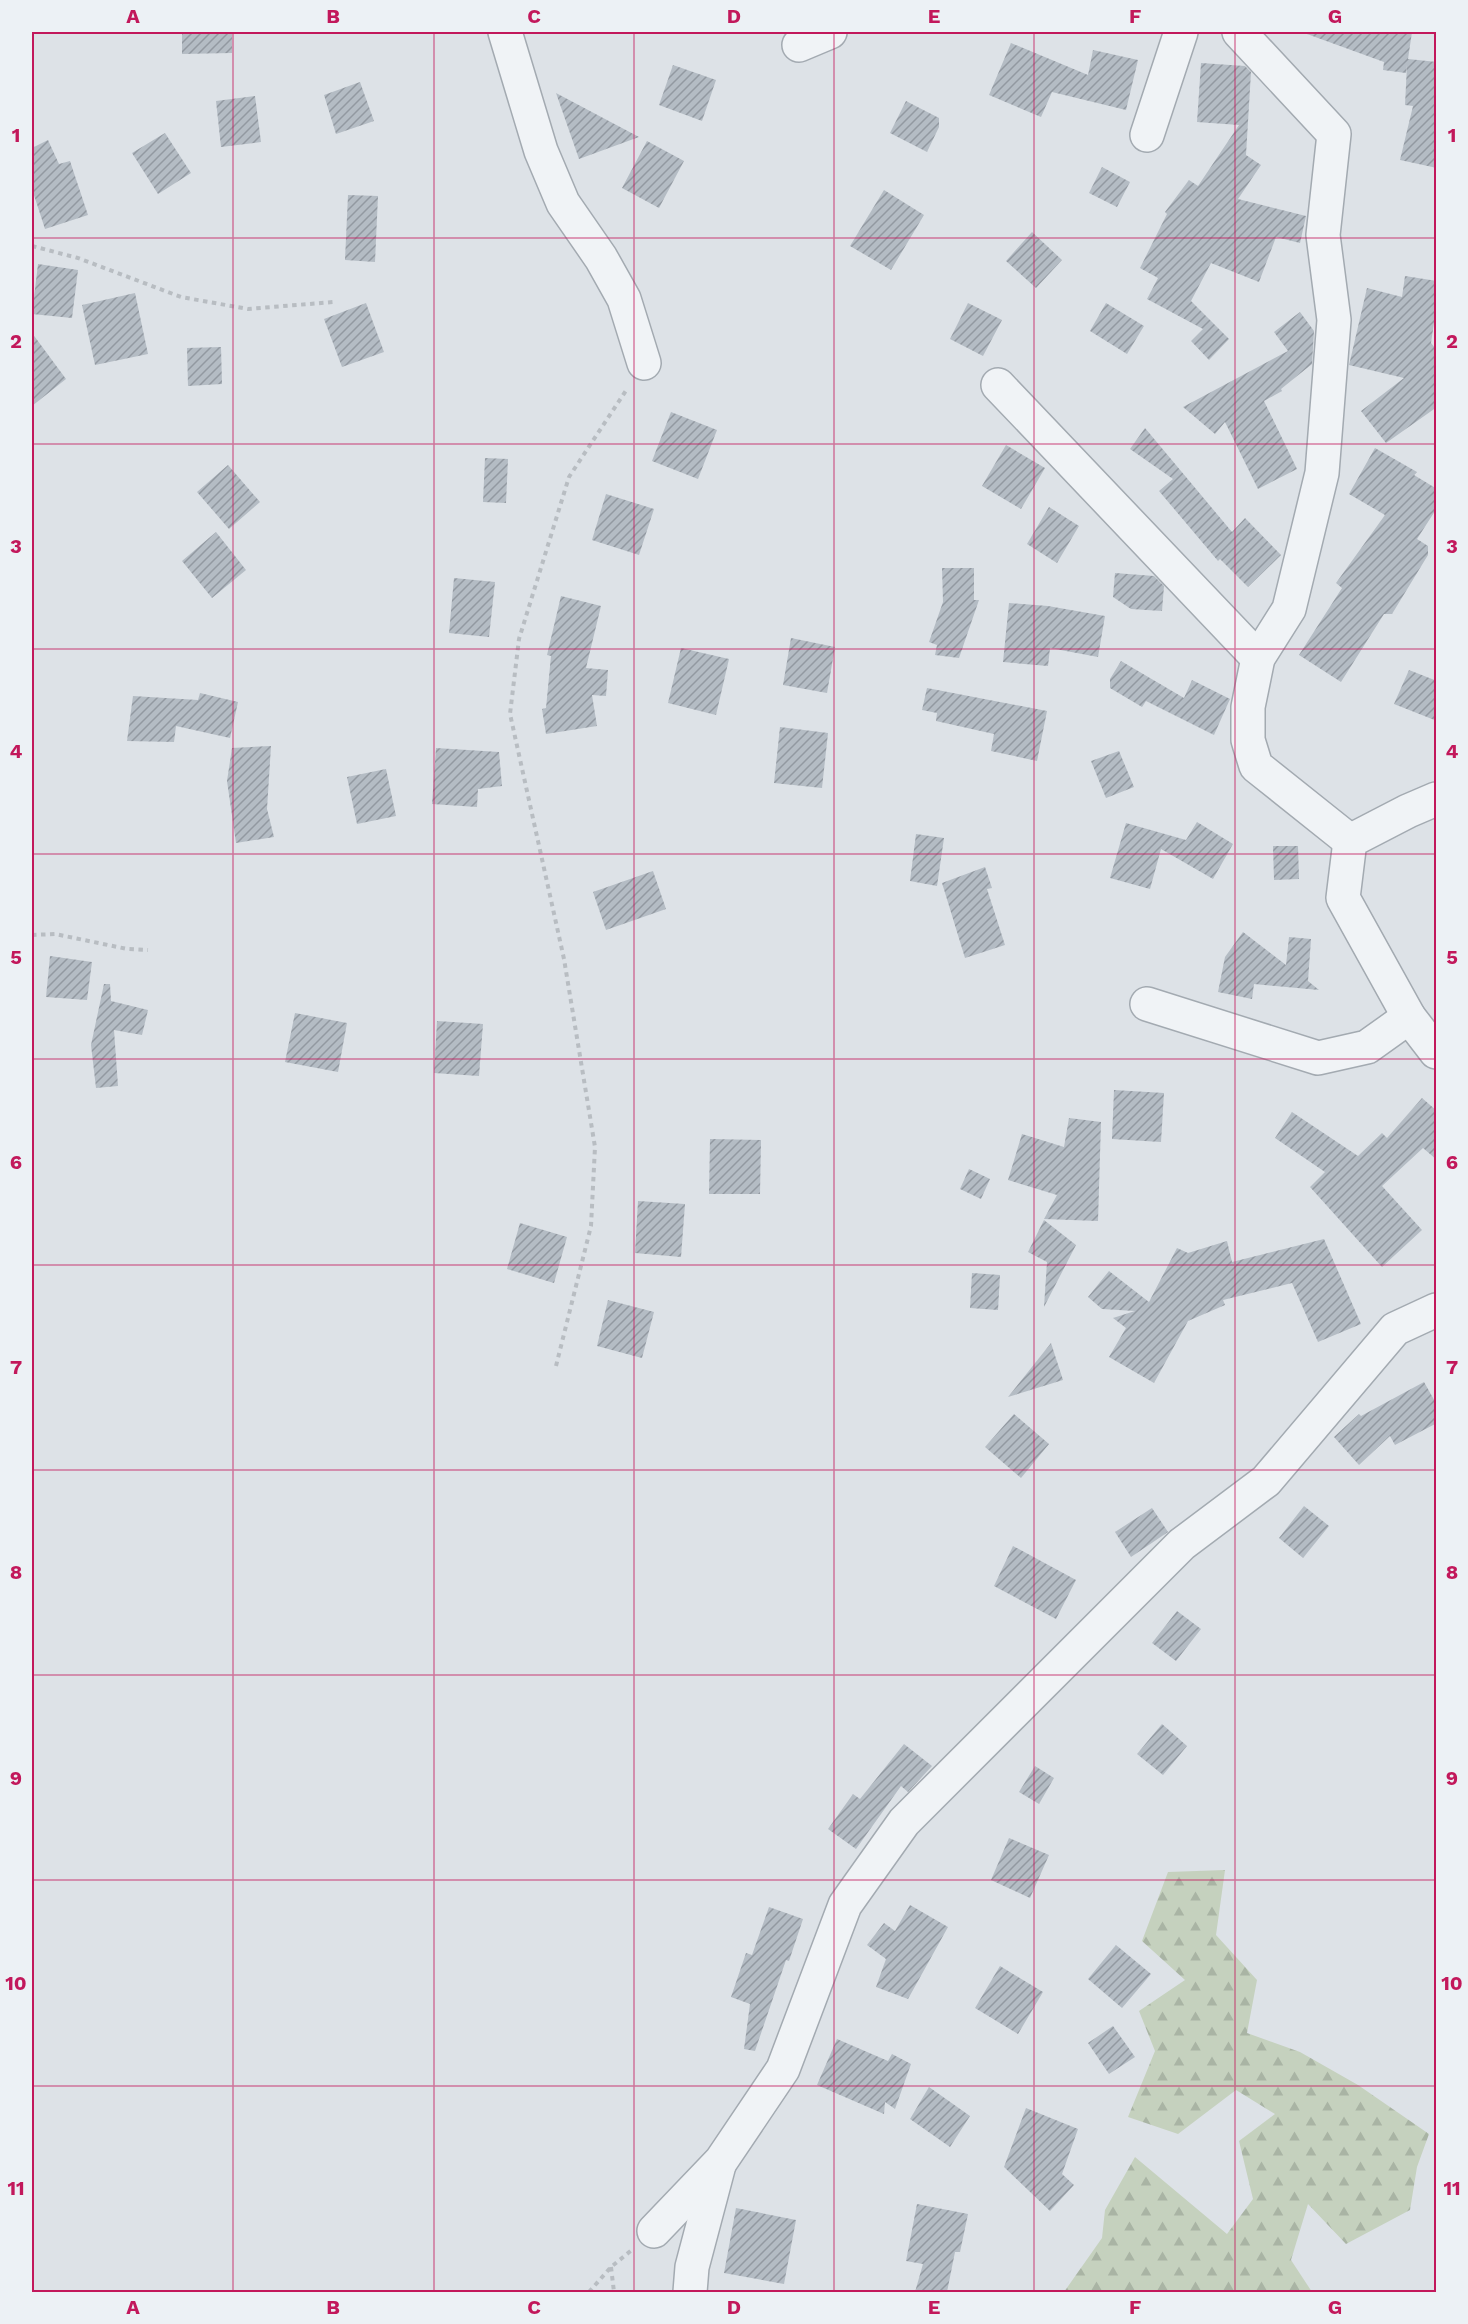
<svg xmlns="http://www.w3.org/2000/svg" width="1468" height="2324" viewBox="0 0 1468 2324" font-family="'Work Sans',sans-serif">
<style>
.forest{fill:url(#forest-firs)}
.building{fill:url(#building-hatch)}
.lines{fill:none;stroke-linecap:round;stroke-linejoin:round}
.street-casing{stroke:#a3aab1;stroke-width:36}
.path{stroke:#b8bdc2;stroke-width:4;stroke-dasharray:4.5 4.5;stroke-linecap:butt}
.street{stroke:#f0f3f6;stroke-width:33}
.grid{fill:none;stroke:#c2185b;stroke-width:1.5;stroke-opacity:0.55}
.neatline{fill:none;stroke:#c2185b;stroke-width:2}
.grid-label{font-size:20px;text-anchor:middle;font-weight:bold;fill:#c2185b}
</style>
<defs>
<pattern id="forest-firs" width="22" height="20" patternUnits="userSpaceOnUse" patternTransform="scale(1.5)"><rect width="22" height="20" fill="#c5d1be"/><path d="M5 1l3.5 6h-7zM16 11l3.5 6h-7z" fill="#a9b4a4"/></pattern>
<pattern id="building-hatch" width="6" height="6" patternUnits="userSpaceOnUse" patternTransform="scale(1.5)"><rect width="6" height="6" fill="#b4bcc4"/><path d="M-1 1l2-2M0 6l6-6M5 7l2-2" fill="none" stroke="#9299a1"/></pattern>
</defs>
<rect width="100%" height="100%" fill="#dde2e7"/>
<path class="forest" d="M1225,1870l-9,65 41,45 -10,53 53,19 58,33 71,49 -12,33 -7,43 -64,34 -38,-40 -17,56 21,32h-248l38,-54 3,-28 30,-53 92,77 26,-35 -14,-58 36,-27 -39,-24 -58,44 -50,-17 27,-66 -16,-40 46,-31 -43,-39 26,-69z"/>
<g class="building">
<path d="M182,32h50v21l-50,1z"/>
<path d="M1308,32h104l-4,27 29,3v106l-37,-8 13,-54 -8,-1 2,-40 -1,8 -23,-3 1,-8 -77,-28z"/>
<path d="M1011,43l77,32 5,-25 45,10 -12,50 -74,-18 -11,25 -52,-22z"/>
<path d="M1201,63l44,3 6,6 -5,83 15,10 -23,34 68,17 -6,27 -24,-6 -17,45 -48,-19 -20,38 38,38 -20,21 -18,-19 12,-12 -56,-30 11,-21 -18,-10 27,-54 -2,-2 24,-32 9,6 41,-61 -42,-3z"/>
<path d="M673,65l43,15 -14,41 -43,-16z"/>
<path d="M360,82l14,39 -38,13 -12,-39z"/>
<path d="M556,93l83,44 -60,22z"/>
<path d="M255,96l6,46 -40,5 -5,-46z"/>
<path d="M906,101l33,17v9l-12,25 -37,-19z"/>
<path d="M165,133l26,40 -33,21 -26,-41z"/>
<path d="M48,140l11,24 11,-3 18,54 -43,14 -13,-40v-41z"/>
<path d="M647,141l37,20 -25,47 -37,-20z"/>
<path d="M1102,167l28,15 -13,25 -28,-14z"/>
<path d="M884,190l40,25 -33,55 -41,-24z"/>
<path d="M348,195l30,1 -3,66 -30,-2z"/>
<path d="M1032,232l30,28 -26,28 -30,-27z"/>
<path d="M38,264l40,6 -6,48 -40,-4z"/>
<path d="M1405,276l32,5v22l-6,40 6,7v57l-51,36 -25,-32 43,-33 -55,-13 1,-4 17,-73 35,9z"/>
<path d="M135,293l13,61 -53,11 -13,-60z"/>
<path d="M366,303l18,49 -42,15 -18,-48z"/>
<path d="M968,303l34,17 -19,36 -33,-17z"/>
<path d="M1106,303l38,23 -17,28 -37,-23z"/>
<path d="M1300,312l14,19 -2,33 -31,25 1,2 -18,10 33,68 -39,20 -33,-67 -10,12 -32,-27 105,-56 -14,-19z"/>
<path d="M32,333l34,46 -34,27z"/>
<path d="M221,347l1,37 -34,2 -1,-38z"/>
<path d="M671,412l46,18 -19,49 -46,-18z"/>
<path d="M1145,428l87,104 13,-14 36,37 -33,32 -28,-28 -2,2 -59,-70 14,-12 -43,-30z"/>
<path d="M1006,445l39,23 -24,41 -39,-23z"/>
<path d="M1375,448l42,24 -3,3 23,14v19l-20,31 11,7v9l-36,59h-8l-43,68 -42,-27 43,-67 -6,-5 49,-68 -36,-21z"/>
<path d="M485,458l23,1 -2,44 -23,-1z"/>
<path d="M228,465l32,37 -31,27 -32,-37z"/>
<path d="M606,494l48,15 -15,46 -47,-15z"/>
<path d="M1049,507l30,19 -22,37 -30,-19z"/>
<path d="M216,532l30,38 -34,28 -30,-37z"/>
<path d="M942,568h32v32h5l-20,58 -24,-3 2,-10 -8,-3 14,-40z"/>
<path d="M1115,573l39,3 10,10 -2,25 -31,-2 -18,-12z"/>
<path d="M454,578l41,4 -6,55 -40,-4z"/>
<path d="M561,596l40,10 -15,62 22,2 -2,26 -14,-1 5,31 -51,8 -4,-25 4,-1 5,-52 -4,-1z"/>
<path d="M1009,603l39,3 57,10 -7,41 -48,-9 -2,18 -45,-4z"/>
<path d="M791,638l44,9 -8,46 -44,-8z"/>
<path d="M681,648l48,11 -13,56 -48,-12z"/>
<path d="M1121,661l63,37 8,-18 38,19 -16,36 -68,-34 -4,6 -32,-19v-9z"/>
<path d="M1409,670l28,11v40l-43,-17z"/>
<path d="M927,688l120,23 -10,50 -46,-10 3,-17 -58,-13 1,-8 -15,-3z"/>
<path d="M200,693l38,9 -8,36 -54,-12 -2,16 -47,-1 6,-45 65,4z"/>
<path d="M780,727l48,6 -6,55 -48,-5z"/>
<path d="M271,746l-4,63 7,28 -38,6 -9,-62 5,-33z"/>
<path d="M436,748l63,4 3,34 -24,3 -1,18 -45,-3z"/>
<path d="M1119,751l15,36 -28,11 -15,-37z"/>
<path d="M386,769l10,47 -39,8 -10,-47z"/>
<path d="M1197,822l36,22 -20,35 -52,-30 -11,40 -40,-11 16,-55 60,17z"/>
<path d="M916,834l28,4 -7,48 -27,-5z"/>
<path d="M1273,846h25l1,33 -25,1z"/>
<path d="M985,867l7,21 -5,1 18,56 -40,13 -23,-75z"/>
<path d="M653,871l13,38 -60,21 -13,-38z"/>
<path d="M1243,932l43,33 3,-28 22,2 -3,42 11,9 -65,-6 -2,15 -34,-7 7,-35z"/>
<path d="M50,956l42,6 -5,38 -41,-3z"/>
<path d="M104,984h6l1,17 37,9 -6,25 -28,-5 4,56 -22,2 -5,-43z"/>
<path d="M295,1013l52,10 -9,49 -53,-10z"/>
<path d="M437,1021l46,3 -4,52 -45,-3z"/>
<path d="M1114,1090l50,3 -3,49 -49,-3z"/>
<path d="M1422,1098l15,13v49l-14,-12 -41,38 40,44 -40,37 -72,-80 15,-15 -50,-34 17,-26 66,44 24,-23 5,5z"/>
<path d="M1069,1118l32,4 -3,99 -54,-2 13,-24 -49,-15 14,-46 42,13z"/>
<path d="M710,1139l51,1 -1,54h-51z"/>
<path d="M969,1169l21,10 -9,20 -21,-10z"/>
<path d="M638,1201l47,3 -4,53 -46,-4z"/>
<path d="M1044,1220l32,25 -32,62 3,-45 -19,-10z"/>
<path d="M520,1223l47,14 -13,46 -47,-14z"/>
<path d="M1324,1239l37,85 -43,18 -26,-59 -69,17 2,5 -37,16 -34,62 -45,-26 17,-29 -13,-10 22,-7 -33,-2 -14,-12 21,-26 40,31 28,-54 11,5 39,-12 5,21z"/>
<path d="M972,1273l28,2 -2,35 -28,-2z"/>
<path d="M608,1300l46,12 -12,46 -45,-12z"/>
<path d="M1051,1343l12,37 -55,17z"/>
<path d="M1424,1382l13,23v18l-42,22 -5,-9 -31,29 -25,-28 25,-23 2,2z"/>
<path d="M1014,1414l35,30 -28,34 -36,-31z"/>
<path d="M1304,1506l25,20 -26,32 -24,-20z"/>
<path d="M1152,1508l16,24 -37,25 -16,-25z"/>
<path d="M1013,1546l63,34 -20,39 -62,-33z"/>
<path d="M1177,1611l24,18 -25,32 -24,-18z"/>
<path d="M1162,1724l25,22 -24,29 -26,-21z"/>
<path d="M904,1744l28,22 -24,26 -7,-6 -45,63 -28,-20 25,-35 7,5z"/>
<path d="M1035,1766l19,12 -15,26 -20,-12z"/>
<path d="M1009,1838l40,17 -19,43 -39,-18z"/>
<path d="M910,1905l38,22 -40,72 -32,-12 10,-28 -19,-14 17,-22 11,8z"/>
<path d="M769,1907l34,12 -14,42 -3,-1 -31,91 -11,-2 6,-45 -19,-7 15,-44 6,2z"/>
<path d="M1116,1945l35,29 -29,34 -34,-29z"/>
<path d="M1000,1966l43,26 -25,42 -43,-26z"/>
<path d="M1113,2026l22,31 -26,17 -21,-31z"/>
<path d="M837,2039l51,22 4,-7 19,10 -16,45 -10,-7 -1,12 -67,-29z"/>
<path d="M929,2087l41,29 -20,31 -40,-28z"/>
<path d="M1026,2108l52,21 -16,45 12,11 -24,26 -46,-44z"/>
<path d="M917,2204l51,10 -8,38h-5l-8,40h-32l8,-28 -17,-3z"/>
<path d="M736,2208l60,12 -12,64 -60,-11z"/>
</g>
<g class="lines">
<g class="street-casing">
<g id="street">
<path d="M505,32l36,119 22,52 38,55 23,41 20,64"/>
<path d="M1239,32l95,102 -11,101 11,85 -12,153 -33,136 -31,49 -10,49v33l8,26 94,75"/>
<path d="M799,45l31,-13"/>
<path d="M1147,135l34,-103"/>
<path d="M998,385l260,273"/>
<path d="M1436,799l-28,12 -58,30 -7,57 66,119 27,35"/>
<path d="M1147,1004l171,54 49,-11 42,-30"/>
<path d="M654,2231l67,-70 62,-92 62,-164 59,-83 278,-278 84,-63 129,-152 41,-19"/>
<path d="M690,2292l2,-25 27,-102"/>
</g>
</g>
<g class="path">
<path d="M32,246l46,12 103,39 67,12 85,-7"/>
<path d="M32,935l23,-1 72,15 21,1"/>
<path d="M556,1366l35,-140 4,-79 -31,-188 -54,-245 9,-75 50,-162 58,-88"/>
<path d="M611,2267l3,25"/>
<path d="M589,2292l22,-25 22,-18"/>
</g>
<use href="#street" class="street"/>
</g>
<path class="grid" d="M233,32v2260M434,32v2260M634,32v2260M834,32v2260M1034,32v2260M1235,32v2260M32,238h1404M32,444h1404M32,649h1404M32,854h1404M32,1059h1404M32,1265h1404M32,1470h1404M32,1675h1404M32,1880h1404M32,2086h1404"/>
<rect width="1468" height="2324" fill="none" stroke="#ecf1f5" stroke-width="66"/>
<rect x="33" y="33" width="1402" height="2258" class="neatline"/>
<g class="grid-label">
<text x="133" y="23">A</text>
<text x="333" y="23">B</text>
<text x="534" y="23">C</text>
<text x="734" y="23">D</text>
<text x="934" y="23">E</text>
<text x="1135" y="23">F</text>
<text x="1335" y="23">G</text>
<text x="16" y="142">1</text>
<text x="1452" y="142">1</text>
<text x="16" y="348">2</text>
<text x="1452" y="348">2</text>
<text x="16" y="553">3</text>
<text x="1452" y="553">3</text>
<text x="16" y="758">4</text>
<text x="1452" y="758">4</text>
<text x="16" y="964">5</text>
<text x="1452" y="964">5</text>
<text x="16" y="1169">6</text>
<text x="1452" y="1169">6</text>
<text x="16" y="1374">7</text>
<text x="1452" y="1374">7</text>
<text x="16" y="1579">8</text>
<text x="1452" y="1579">8</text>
<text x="16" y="1785">9</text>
<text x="1452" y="1785">9</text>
<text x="16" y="1990">10</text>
<text x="1452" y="1990">10</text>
<text x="16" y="2195">11</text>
<text x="1452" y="2195">11</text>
<text x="133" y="2314">A</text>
<text x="333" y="2314">B</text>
<text x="534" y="2314">C</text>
<text x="734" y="2314">D</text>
<text x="934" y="2314">E</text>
<text x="1135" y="2314">F</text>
<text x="1335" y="2314">G</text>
</g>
</svg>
